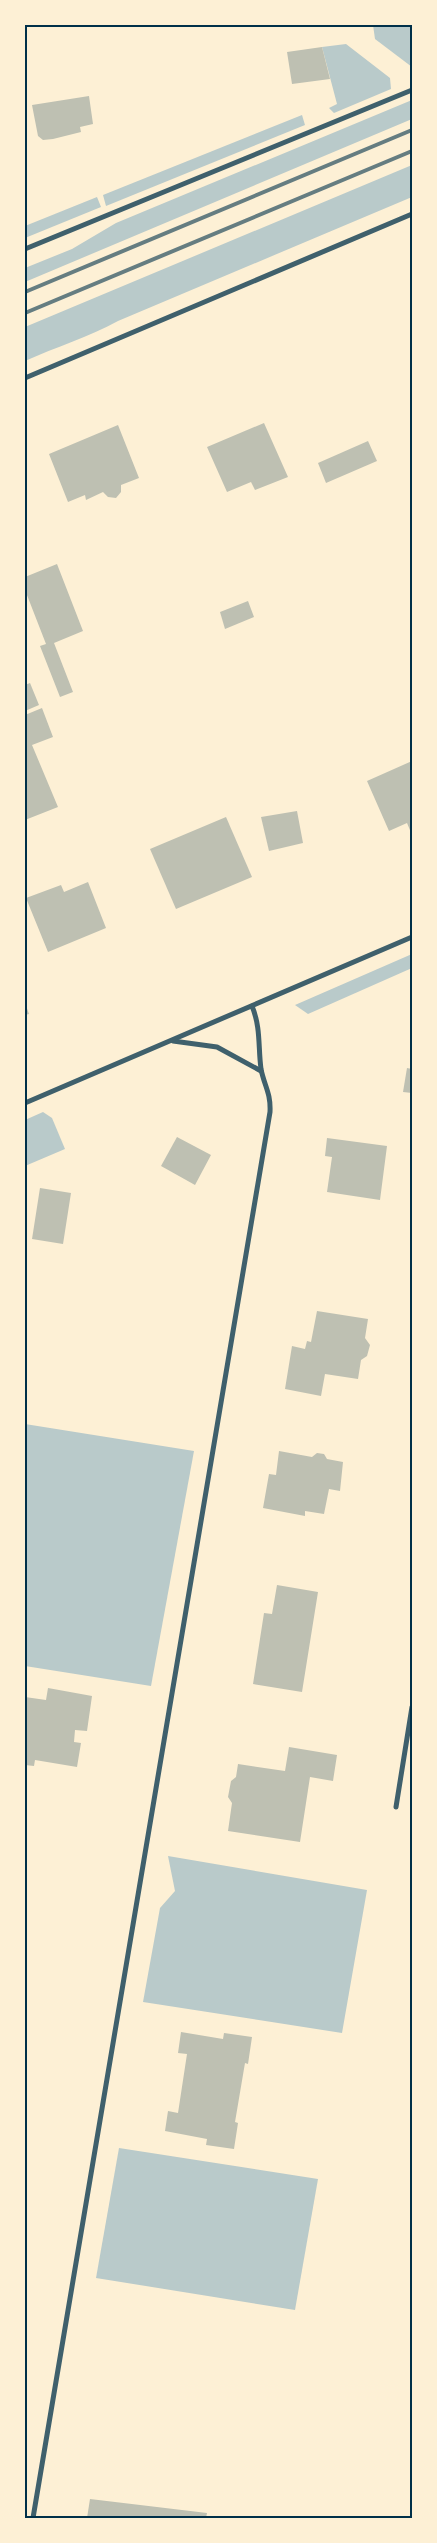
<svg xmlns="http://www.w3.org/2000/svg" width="437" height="2543" viewBox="0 0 437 2543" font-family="'Archivo Narrow',sans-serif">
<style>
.green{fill:#b9caca}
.building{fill:#bec0b2}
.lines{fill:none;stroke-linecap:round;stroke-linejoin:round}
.minor{stroke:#3f606c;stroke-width:5}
.rail{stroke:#657d81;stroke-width:4}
.neatline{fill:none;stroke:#003049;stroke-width:2}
</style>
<rect width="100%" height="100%" fill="#fdf0d5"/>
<g class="green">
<path d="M373,25h39v42l-37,-28z"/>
<path d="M346,44l44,34 1,11 -57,24 -5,-5 8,-4 -15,-57z"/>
<path d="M412,100v19l-387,163v-14l47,-19 44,-26z"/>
<path d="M302,115l3,10 -199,81 -3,-11z"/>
<path d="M412,165v32l-294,124c-29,16 -62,26 -93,40v-34z"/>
<path d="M97,197l4,10 -76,31v-12z"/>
<path d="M412,954v14l-104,46 -13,-9z"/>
<path d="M43,1112l9,6 13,31 -40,17v-46z"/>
<path d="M25,1424l169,27 -43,235 -126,-20z"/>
<path d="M168,1856l199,34 -25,143 -199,-31 17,-94 15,-17z"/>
<path d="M119,2148l199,31 -23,131 -199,-32z"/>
</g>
<g class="building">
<path d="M322,47l8,32 -38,5 -5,-32z"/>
<path d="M89,96l4,28 -13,3 1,5 -28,7 -10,1 -5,-4 -6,-31z"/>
<path d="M264,423l24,54 -33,13 -4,-8 -24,10 -20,-45z"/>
<path d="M118,425l21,53 -18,7v7l-5,6 -8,-1 -5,-5 -17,8 -1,-5 -17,7 -19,-48z"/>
<path d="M368,441l9,20 -51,22 -8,-20z"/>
<path d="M57,564l26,67 -29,12 19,49 -13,5 -20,-51 6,-2 -21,-54v-13z"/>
<path d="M248,601l6,16 -29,12 -5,-17z"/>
<path d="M30,683l9,22 -14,6v-26z"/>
<path d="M42,708l11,29 -21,8 26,62 -33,13v-105z"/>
<path d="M412,761v74l-5,-12 -18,8 -22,-50z"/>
<path d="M297,811l6,32 -34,8 -8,-34z"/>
<path d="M226,817l26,60 -76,32 -26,-60z"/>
<path d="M88,882l18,46 -58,24 -22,-54 35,-13 3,7z"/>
<path d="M25,1003l4,11 -4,1z"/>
<path d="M407,1068l5,1v24l-9,-1z"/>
<path d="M177,1137l34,18 -16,30 -34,-19z"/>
<path d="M327,1138l60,8 -7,54 -53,-8 5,-35 -7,-1z"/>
<path d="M40,1188l31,5 -8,51 -31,-5z"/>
<path d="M317,1311l51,8 -3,19 5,7 -3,11 -6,4 -3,19 -33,-5 -4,22 -36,-7 7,-43 13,3 2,-8 4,1z"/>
<path d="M279,1451l33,6 5,-4 7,1 3,5 16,3 -3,29 -11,-2 -5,25 -19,-3v5l-42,-8 6,-34 7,1z"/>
<path d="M277,1585l41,7 -16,100 -49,-8 11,-71 8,1z"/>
<path d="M48,1688l44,8 -5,35 -12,-1 -1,12 7,1 -4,24 -42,-7 -1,6 -9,-1v-68l21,3z"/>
<path d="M289,1747l48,8 -4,26 -23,-4 -10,65 -72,-11 4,-28 -4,-6 3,-16 5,-4 2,-13 47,7z"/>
<path d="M181,2032l42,7 1,-6 28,4 -4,27 -3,-1 -10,59 3,1 -4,26 -28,-4 1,-6 -42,-8 3,-20 10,2 9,-59 -9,-1z"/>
<path d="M90,2499l117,14 -1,5h-119z"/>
</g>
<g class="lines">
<g class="minor">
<path d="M25,249l387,-159"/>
<path d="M25,378l387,-164"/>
<path d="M173,1041l44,6 44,24"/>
<path d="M25,1103l387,-166"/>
<path d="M396,1807l16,-100"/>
<path d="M33,2518l237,-1406c1,-19 -6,-27 -9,-43 -3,-22 0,-41 -9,-63"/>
</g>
<g class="rail">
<path d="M25,292l387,-162"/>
<path d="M25,313l387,-162"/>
</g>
</g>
<rect width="437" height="2543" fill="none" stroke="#fdf0d5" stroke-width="52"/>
<rect x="26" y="26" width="385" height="2491" class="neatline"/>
</svg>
